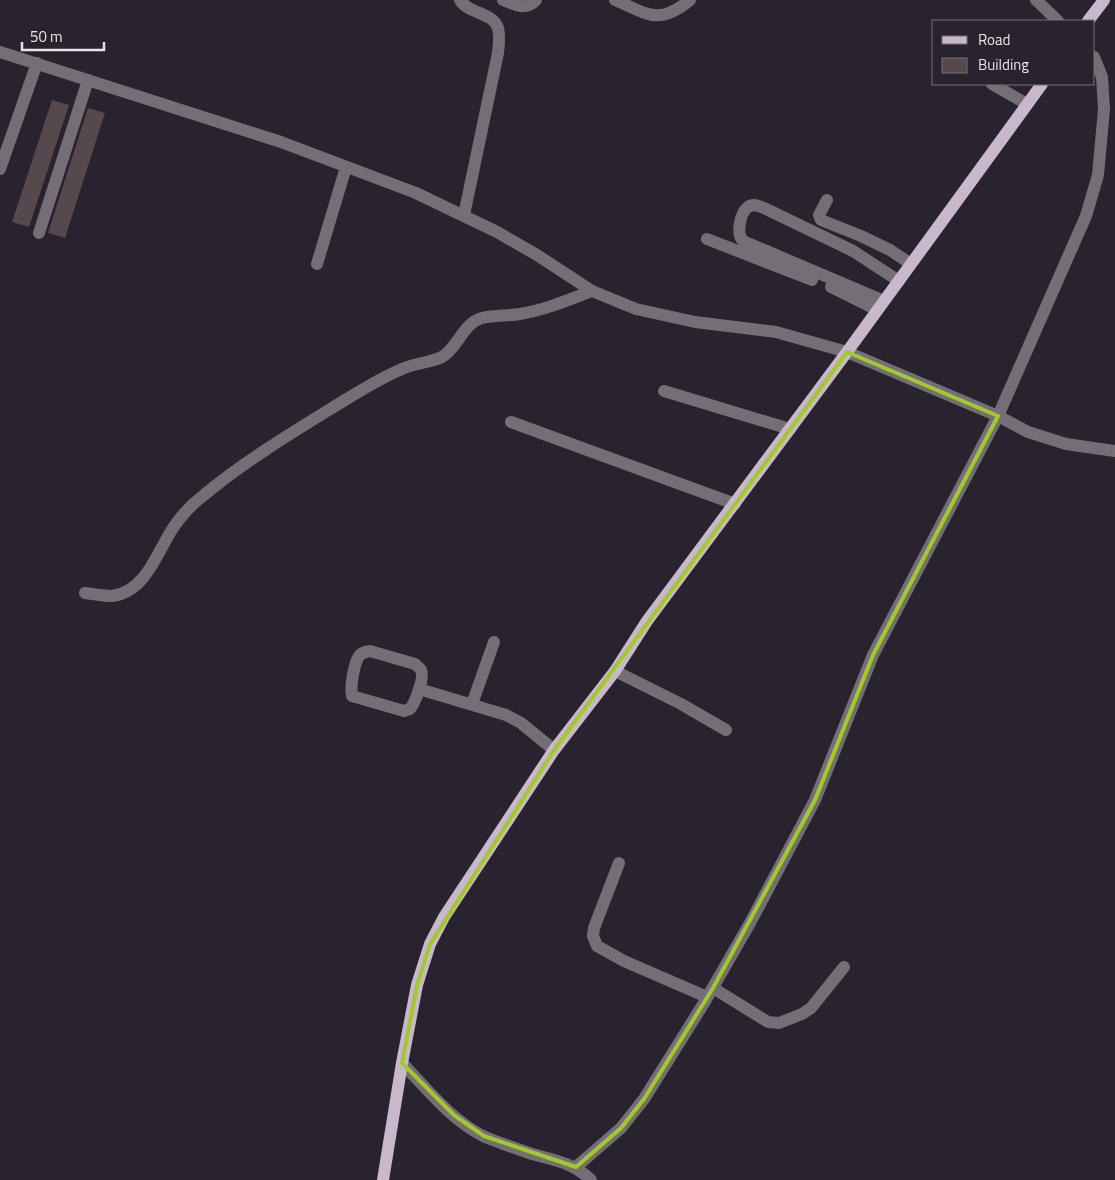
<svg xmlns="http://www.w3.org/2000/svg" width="1115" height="1180" viewBox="0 0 1115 1180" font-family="'Titillium Web',sans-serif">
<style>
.building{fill:#56494e}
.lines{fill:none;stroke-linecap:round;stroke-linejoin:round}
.minor{stroke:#766e77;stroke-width:12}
.major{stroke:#c9b7cb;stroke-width:12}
.marked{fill:none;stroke:#a0c92b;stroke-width:4;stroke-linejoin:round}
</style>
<rect width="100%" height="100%" fill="#28232d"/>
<g class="building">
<path d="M52,100l17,5 -40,122 -17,-5z"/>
<path d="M88,108l17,5 -40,125 -17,-5z"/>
</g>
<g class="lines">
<g class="minor">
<path d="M460,0c8,14 33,12 38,28 2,8 1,17 0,25l-34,162"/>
<path d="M503,0c13,5 23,11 33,0"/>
<path d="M615,0c33,14 43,26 75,0"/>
<path d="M1036,0l22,21"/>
<path d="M0,52l281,90 135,51 81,39 40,23 55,36 44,18 59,13 81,10 71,20 151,64 30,16 38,12 49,7"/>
<path d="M992,84l35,20"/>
<path d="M0,169l37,-106"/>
<path d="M827,200l-8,15 2,5 40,16 29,14 21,14"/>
<path d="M39,233l49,-153"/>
<path d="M707,239l105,41"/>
<path d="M317,264l29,-97"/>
<path d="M831,287l46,23"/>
<path d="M884,301l-141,-60c-7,-7 -3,-28 5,-34 5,-4 11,-1 16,1l89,43 46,30"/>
<path d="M664,391l126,38"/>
<path d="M511,422l224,82"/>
<path d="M85,593c9,1 18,3 27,3 34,-4 45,-44 61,-68 8,-12 19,-24 31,-33 40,-33 84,-60 128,-87 23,-14 46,-29 70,-39 13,-6 27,-6 40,-12 16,-9 21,-34 40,-39 12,-3 25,-2 38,-4 25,-4 48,-14 72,-23"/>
<path d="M370,651l45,13c2,2 5,4 6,6 4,7 -6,33 -11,39l-6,2 -52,-15c-2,-9 2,-32 7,-40 3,-4 7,-4 11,-5z"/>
<path d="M615,671l66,33 45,26"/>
<path d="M419,689l87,26 15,8 33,27"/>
<path d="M472,704l22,-62"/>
<path d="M619,863l-25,65 -1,8 4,10 27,15 83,36"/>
<path d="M713,988l55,34 11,1 23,-9 9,-6 33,-41"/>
<path d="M402,1063c25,26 50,58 83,74 15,6 32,12 47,17 22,6 42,9 59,26"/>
<path d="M576,1167l45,-39 23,-29 60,-96 46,-80 65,-123 58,-145 125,-239 88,-200 12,-41 6,-66 -2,-32 -8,-20"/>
</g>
<g class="major">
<path d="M1088,21l16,-21"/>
<path d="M383,1180l19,-117 15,-78 13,-41 14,-27 110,-167 61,-79 32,-50 200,-269 195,-268"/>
</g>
</g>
<path class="marked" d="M847,352l151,64 -125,239 -58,145 -102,188 -69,111 -23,29 -45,39 -92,-31 -30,-21 -52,-52 15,-78 13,-41 124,-194z"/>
<rect x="932" y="20" width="162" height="65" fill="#28232d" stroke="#747079"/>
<rect x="942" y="36" width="25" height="8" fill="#c9b7cb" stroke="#747079"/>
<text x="978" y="45" font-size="15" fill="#e7e4eb">Road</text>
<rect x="942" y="58" width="25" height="15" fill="#56494e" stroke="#747079"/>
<text x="978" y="70" font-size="15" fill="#e7e4eb">Building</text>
<path d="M22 42v8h82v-8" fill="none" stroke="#e7e4eb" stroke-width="2.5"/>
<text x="30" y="42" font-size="15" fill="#e7e4eb" stroke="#28232d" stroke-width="4" paint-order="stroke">50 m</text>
</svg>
